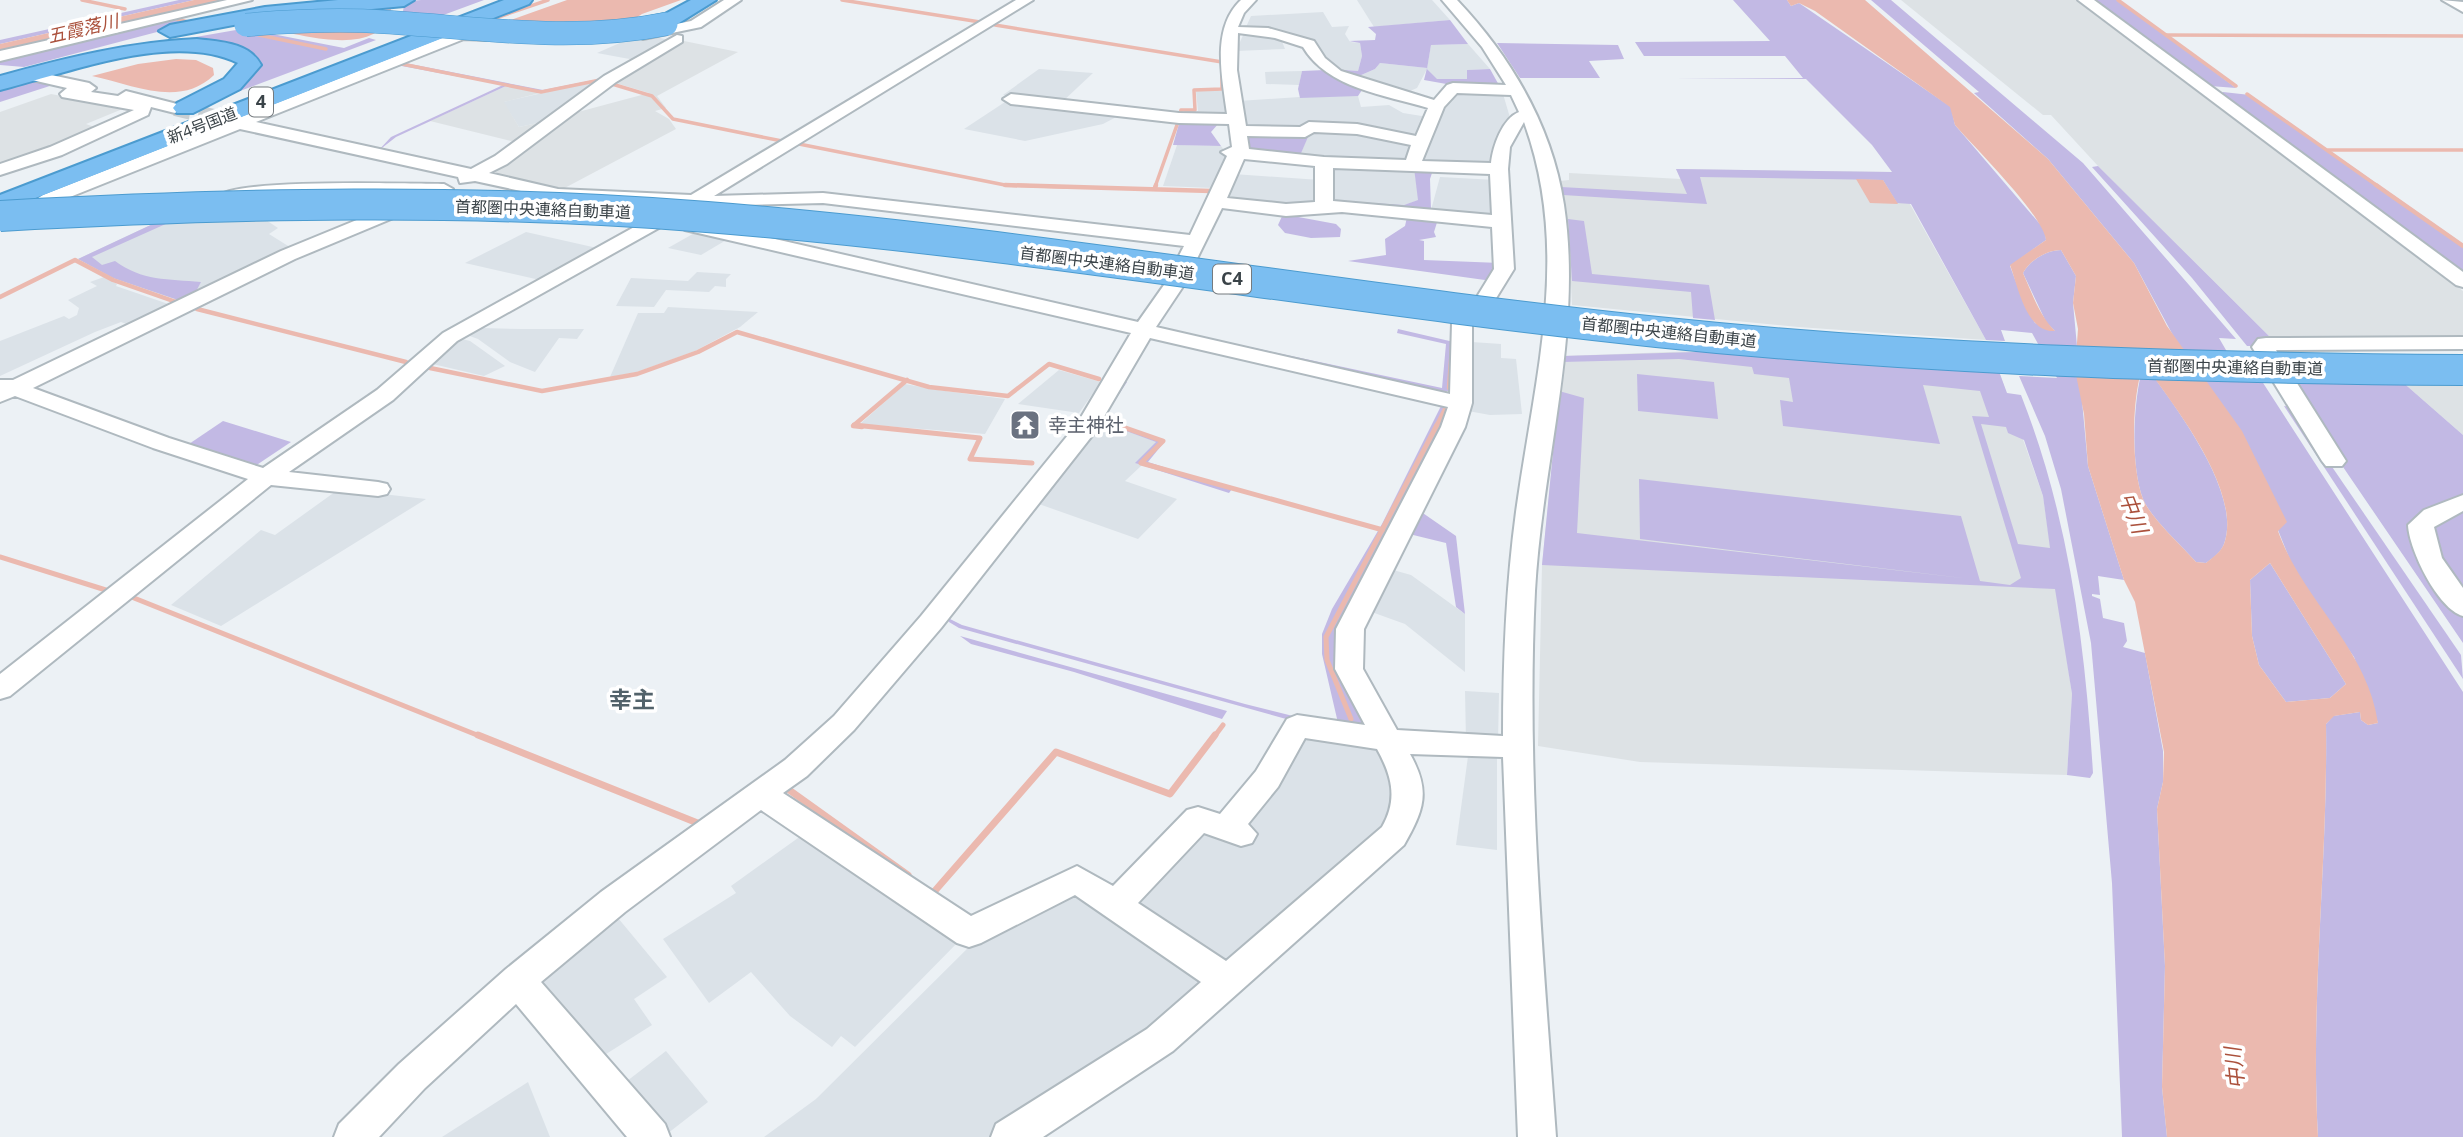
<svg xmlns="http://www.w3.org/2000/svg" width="2463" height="1137" viewBox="0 0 2463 1137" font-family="'Open Sans','Noto Sans JP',sans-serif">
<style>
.residential{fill:#dbe2e8}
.industrial{fill:#dde2e5}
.green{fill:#c2b9e4;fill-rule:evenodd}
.water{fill:#ebb9af;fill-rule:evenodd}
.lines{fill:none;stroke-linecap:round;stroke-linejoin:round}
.stream-far3{stroke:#ebb9af;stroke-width:3.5}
.stream-far2{stroke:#ebb9af;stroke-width:4.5}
.stream-far1{stroke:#ebb9af;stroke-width:5}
.stream{stroke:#ebb9af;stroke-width:7}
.minor-tunnel{stroke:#c8ced2;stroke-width:16;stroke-dasharray:16 8;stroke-linecap:butt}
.minor-casing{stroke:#afb9bf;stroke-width:4}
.highway-casing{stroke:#4b9bcf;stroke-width:4}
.minor{fill:#fff;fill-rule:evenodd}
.highway{fill:#7bbef1;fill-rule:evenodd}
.highway-bridge-far1-casing{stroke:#4b9bcf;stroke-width:24;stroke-linecap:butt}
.highway-bridge-casing{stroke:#4b9bcf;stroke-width:32;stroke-linecap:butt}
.highway-bridge-far1{stroke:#7bbef1;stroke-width:23}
.highway-bridge{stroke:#7bbef1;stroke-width:30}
.labels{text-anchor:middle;stroke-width:7;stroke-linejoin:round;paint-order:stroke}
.far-street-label{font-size:16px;fill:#3a4348;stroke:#fff}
.far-water-label{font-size:18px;font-style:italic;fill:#ab513c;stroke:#fff}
.shield{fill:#fff;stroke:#757b7f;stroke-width:2}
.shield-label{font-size:18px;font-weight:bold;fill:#3a4348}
.worship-label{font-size:19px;fill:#5b616d;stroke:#fff;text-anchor:start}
.water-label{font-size:21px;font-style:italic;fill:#ab513c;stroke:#fff}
.quarter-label{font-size:23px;font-weight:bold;fill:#52626a;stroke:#fff}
</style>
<rect width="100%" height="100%" fill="#ecf1f5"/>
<g class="residential">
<path d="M1357,0h75l18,20 -76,7z"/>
<path d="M1323,12l9,15 17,-1 -4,8 5,8 10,1 2,13 -4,15 -27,-2 -20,-26 -24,-6 -16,-8 -25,-2 5,-11z"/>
<path d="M1244,33l37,6 4,10 -49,2z"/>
<path d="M652,36l17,4 -34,20 -38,-7 34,-15z"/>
<path d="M1468,44l22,25 -23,1 1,9h-32l-9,-10 -10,19 -14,6 -45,-14 1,-4 16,-7 5,-6 47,5 4,-23z"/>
<path d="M1039,69l54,4 -32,30 -58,-8z"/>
<path d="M1302,71l-3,14 -33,-1 -1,-12z"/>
<path d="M596,81l3,1 -52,39 -28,6 -16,-25z"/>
<path d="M1218,90l7,2 4,25h-45l1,-6h13l-2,-20z"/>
<path d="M1456,90l47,4 8,27 -15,44 -78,-5 21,-50z"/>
<path d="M1329,95l29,1 3,11 28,-2 14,8 25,4 -9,21 -67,-11 -107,3 -7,-29z"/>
<path d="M1008,100l112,15 -17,9 -78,17 -61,-12z"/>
<path d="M1318,127l93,15 -1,22 -111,-6 12,-30z"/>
<path d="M1177,145l44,1 6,8 -14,34 -50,-2z"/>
<path d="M1329,165l85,3 5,32 -15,5 -72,-1z"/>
<path d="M1233,174l87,6 1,22 -34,6 -64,-10z"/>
<path d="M1440,177l56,3 3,36 -68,-6z"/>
<path d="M254,212l24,16 -9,6 24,15 -109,53 -71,-24 -35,-19 79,-37z"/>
<path d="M698,231l30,8 -27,16 -33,-7z"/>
<path d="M526,232l71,16 -57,32 -75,-17z"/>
<path d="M697,272l34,2 -5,5v8l-11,-1 -6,6 -43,-2 -12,17 -38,-1 15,-28 57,3z"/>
<path d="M104,277l13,7 -1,2 61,21 -45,19 -11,-4 -26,10 -95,44v-35l64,-25 5,3 8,-4 2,-7 -11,-8 29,-14 -7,-4z"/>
<path d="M668,307l90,5 -18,15 -45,24 -58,21 -27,5 28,-64h26z"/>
<path d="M481,328l40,1h63l-7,10 -18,-1 -24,34 -25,-10 -32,-23 -11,-4z"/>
<path d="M458,338l12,3 35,25 -21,10 -60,-14z"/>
<path d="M1472,342l29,2v14l15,1 6,55 -32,1 -22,-4z"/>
<path d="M1059,370l42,12 -22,31 -61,-9z"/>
<path d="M905,384l33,6 67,9 -20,35 -125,-10z"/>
<path d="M1096,420l61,22 -21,21 6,2 -17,16 52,18 -39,40 -102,-36z"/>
<path d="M339,489l87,10 -205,127 -50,-21 90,-75 14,5z"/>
<path d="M1386,568l25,7 54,39v58l-60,-48 -39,-14z"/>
<path d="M1465,691l34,2 -1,49 -32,-1z"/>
<path d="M1298,730l88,16 15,64 -174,158 -101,-66 72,-78 37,11z"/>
<path d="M1469,749l28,1v100l-41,-5z"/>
<path d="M805,833l157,105 -107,109 -14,-11 -9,11 -42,-31 -39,-44 -42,31 -46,-64 73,-46 -5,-7z"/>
<path d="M1071,889l137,96 -55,50 -160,102h-229l52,-38 164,-163z"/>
<path d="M613,912l54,65 -33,22 18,26 -57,36 -62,-81z"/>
<path d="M666,1051l42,51 -45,35 -45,-49z"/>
<path d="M528,1082l22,55h-108z"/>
</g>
<g class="industrial">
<path d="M1901,0h175l387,291v47l-194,-2 -171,-170 -47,-51h-8z"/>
<path d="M684,41l54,11 -81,44 9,12 -11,3 14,8 7,10 -117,62 -75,-18 79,-57 86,-23 -40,-12 66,-39z"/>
<path d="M506,86l34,7 -36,9 15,25 28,-6 -32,21 -85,-21z"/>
<path d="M51,94l74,14 -39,16 11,4 -97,38v-54z"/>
<path d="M1676,169l216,3 94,168 -188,-13 -226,-22 -4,-84 -8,-40 9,-1v-7l112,6z"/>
<path d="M1697,351l300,15 46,130 29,198 -5,81 -427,-13 -102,-16 4,-181 21,-209z"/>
<path d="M2399,379h64v56z"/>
</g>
<g class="green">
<path d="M179,0h15l-194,44v-4z"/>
<path d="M324,0h51l-199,27 -152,40 -24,-2v-7l166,-40 20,5z"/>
<path d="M421,0h63l-84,31 4,-26 -27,-1z"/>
<path d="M1733,0h54l4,6 8,-3 152,104 4,18 90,105 1,10 -36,26 15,40 10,17 20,8 -9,-9 -23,-49c7,-13 24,-23 38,-23l15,26 -3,27 15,163 36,114 -26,-4 2,19 -8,-1v2l8,3 3,19 21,5 3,18 -4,6 22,6 18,98v31l-6,27 8,157 -3,121 5,50h-45l-10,-254 -21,-240 -30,-154 -16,-53 -26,-60 38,2 -25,-45 -31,-3 4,11 -19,-1 -75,-136 -14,-1 -14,-23 -183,-3 7,27 -144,-9 -2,-8 126,7 -11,-25 216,3 -20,-27 -66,-66h-131l128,-1 -18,-22h-141l-9,-14 135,-1z"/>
<path d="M1871,0h20l192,163 153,176 -17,-1 18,31 19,3 207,320v445h-145c-8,-138 10,-275 8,-413l7,-8 27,-4 1,8 7,5 10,-2 -24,-66 -58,-82 -18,-45 -144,-267 -86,-104 -74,-66 5,-1z"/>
<path d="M2094,0h24l118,88 -26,-2z"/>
<path d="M1450,20l18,24 -37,1 -4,24 10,10h30v-9l23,-1 10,18 -48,-2 -28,-5 3,-12 -47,-5 -5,6 -16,7 -1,4 -27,-11 27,2 4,-15 -2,-13 -11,-2 26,-1 1,-6 -8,-7z"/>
<path d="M259,26l-2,5 87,17 25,-10 7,2 -160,60 37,-29 -20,-24 -106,2z"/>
<path d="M463,37l-63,25 143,28 61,-12 -64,15 -34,-7 -110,51 -18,14 13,-14 112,-52 -112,-21z"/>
<path d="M1497,43l121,2 6,14 -35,2 11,17h-80z"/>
<path d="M1325,70l39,17 -6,9 -58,2 -2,-9 4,-18z"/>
<path d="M26,80l30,4 -56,18v-14z"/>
<path d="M2223,92l27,3 213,149v27l-241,-177z"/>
<path d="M1180,120l39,3 -8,9 10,14 -48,-1z"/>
<path d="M1246,133l62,4 -9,21 -51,-6z"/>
<path d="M2098,166l171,170 -14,5 1,5h-9l-55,-68 -100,-111z"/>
<path d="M1434,167l-4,12 1,31 -78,-5 3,-3 48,3 14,-5 -4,-32z"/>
<path d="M1292,211l1,5 43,8 5,5 -1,8 -29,1 -26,-5 -7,-8 6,-13z"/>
<path d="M1408,213l31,3 -5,16 2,5 -17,3 5,1v19l76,3 -8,18 -144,-20 38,-6 -1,-16 20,-13z"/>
<path d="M188,214l-96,43 10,8 13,-4c27,20 53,18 86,21l-9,17 -8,3 -71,-24 -35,-19 79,-37z"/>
<path d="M1568,219l16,2 8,53 117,11 6,35 -22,-2 -2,-26 -119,-11z"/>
<path d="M1158,322l2,6 282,60 4,-44 -49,-11 1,-4 60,14v45l-17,5 -284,-64z"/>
<path d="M1156,334l293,67 5,4v10l-110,212c-10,37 10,65 25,98l-5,7 -26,-1 -34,-7 -345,-96 -10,-6 -1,-4 14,7 283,79 76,19h17l-16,-69v-20l10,-25 50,-85 60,-120 -293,-67 -30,43 8,2 -19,29 4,10 53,20 -17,21 84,27 -3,4 -94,-30 21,-21 -60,-22 50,-83z"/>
<path d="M1697,342l300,24 10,27 14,2c48,122 64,248 72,378l-3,5 -23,-3 5,-81 -17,-105 -513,-24 17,-174 25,7 -7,135 394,46 -331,-40 -1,-60 322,37 19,65 30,4 11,-7 -49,-162 17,1 -9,-26 -57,-6 17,59 -157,-18 -3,-26 13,2 -4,-24 -35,-4 -2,-7 -73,-8 -117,3 1,-6 133,-4zM1981,424l25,3 2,6 16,7 19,56 7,52 -32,-4z"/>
<path d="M2144,363c28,40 99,129 80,181 -3,8 -11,14 -18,19l-10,-1c-14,-16 -46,-45 -53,-63 -13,-34 -10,-102 1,-136z"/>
<path d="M1637,374l77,8 4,37 -80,-8z"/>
<path d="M2399,379l64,56v208l-122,-179 6,-1 -50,-82z"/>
<path d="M2284,406l7,1 170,248 2,24z"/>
<path d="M223,421l68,21 -39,26 -66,-22z"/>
<path d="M1417,509l39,27 9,78 -9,-7 -10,-64 -41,-10z"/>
<path d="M2270,563l76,121 -16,14 -44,4 -27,-37 -7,-29 -2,-56z"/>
<path d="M960,636l267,75 -5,8 -148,-47 -103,-28z"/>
</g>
<g class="water">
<path d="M194,0h36l-230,51v-7z"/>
<path d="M567,0h114l-39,14 -14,9 -120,-2z"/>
<path d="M1787,0h78l183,159 86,104 33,63 75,105 45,91 -9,9c25,70 89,116 100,192l-10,2 -7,-5 -1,-8 -26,4 -8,8c2,138 -16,275 -8,413h-151l-5,-50 3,-121 -8,-157 6,-27 1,-30 -29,-150 -11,-22 -36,-114 -4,-52 -9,-44 3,-41 -5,-26 3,-27 -15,-26c-14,0 -31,10 -38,23 9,20 16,42 32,58 -29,2 -37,-45 -45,-66l36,-25c-3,-25 -71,-92 -91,-115l-5,-18 -135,-96 -16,-8 -8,3zM2144,364c29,40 99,128 80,180 -3,8 -11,13 -18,19l-10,-1c-14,-16 -46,-45 -53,-63 -12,-31 -12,-105 1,-135zM2270,563l76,121 -16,14 -44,4 -27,-37 -7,-29 -2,-56z"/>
<path d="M391,9c-9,49 -84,27 -117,21l52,-16z"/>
<path d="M176,59l20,1 17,8 1,7c-34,33 -80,10 -122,1l46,-12z"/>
<path d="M1856,179l27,1 15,24 -28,-1z"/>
</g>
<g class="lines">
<g class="stream-far3">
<path d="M82,0l43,9"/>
<path d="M842,0l138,22"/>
<path d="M2118,0l118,86"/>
<path d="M173,18l15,4"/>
<path d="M487,21l61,-21"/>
<path d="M995,25l227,37v27l-28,1 1,20h-14l-1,4"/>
<path d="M259,35l67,14"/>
<path d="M2166,35l297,1"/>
<path d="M397,63l144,29 59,-12"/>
<path d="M612,84l40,12 21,23 109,22"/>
<path d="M2247,94l132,93"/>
<path d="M799,144l206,41 60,2"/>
<path d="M2328,150h135"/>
<path d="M1155,187l23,-65"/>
</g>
<g class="stream-far2">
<path d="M1005,185l206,6 -1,3"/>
<path d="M2376,185l87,61"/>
<path d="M1155,188l1,-3"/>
<path d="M0,297l75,-37 38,20 66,23"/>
<path d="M197,309l209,53"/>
<path d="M430,368l112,23 95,-17 61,-22 39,-20 192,55 79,9 41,-32 50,15"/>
<path d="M1449,388l3,-41"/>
<path d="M1105,409l-2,4 8,10 11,4"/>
<path d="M862,427l-9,-1 54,-46"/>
<path d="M1436,427l10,-20"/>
</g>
<g class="stream-far1">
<path d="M854,425l126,13 -10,21 62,4"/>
<path d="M1117,425l46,16 -22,22 242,67"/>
<path d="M0,557l109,34"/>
<path d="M134,598l348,139"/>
<path d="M1351,719l-24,-59 -1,-23 111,-212"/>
<path d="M1214,737l9,-12"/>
</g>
<g class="stream">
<path d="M478,735l222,89"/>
<path d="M785,787l123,88"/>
<path d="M930,891l3,2 123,-141 114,42 45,-59"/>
</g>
<path class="minor-tunnel" d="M175,108l64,15"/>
<g class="minor-casing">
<g id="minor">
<path d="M227,0h25l-252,61v-10z"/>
<path d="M724,0h17l-40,27 -58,12 -7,-4 2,-3 53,-11z"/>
<path d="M1016,0h17l-319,196 109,-3 367,42 37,-79 -6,-4 11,-5 -3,-23 -50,-1 -168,-19 -8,-5 8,-5 168,19 48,1c-5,-37 -16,-86 14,-114h15l-12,13 -6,14 30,1 46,13 11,17 16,13 93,29 13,-15 6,-2 53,2 -24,-38 -40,-47h15c54,57 95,126 107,205 19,127 -22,258 -29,386 -9,182 8,364 21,546h-38l-15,-380 -93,-3c21,37 14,56 -6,91l-231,206 -130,86h-52l5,-13 151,-95 54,-47 -126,-87 -94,48 -12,4 -12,-4 -196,-133 -136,102 -84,70 124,142 5,13h-43l-111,-133 -91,84 -46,49h-45l5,-13 60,-60 107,-95 95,-77 184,-132 49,-44 87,-100 156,-192 54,-91 -446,-103 -2,-4 2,-4 7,-2 446,102 26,-37 20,-39 -361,-43 -125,3 -241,135 -64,59 -104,72 89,10 9,2 3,5 -3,5 -9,2 -107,-11 -261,211 -10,3v-25l248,-195 -95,-31 -138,-52 -15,6v-22h13l268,-129 122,-50h12l3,4 -3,4 -120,50 -262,129 136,50 94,30 114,-78 66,-57 231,-128 -116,-6 -83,-18 -15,2 -2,-6 -218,-48 -185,74 -37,19 -9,-6 34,-21 419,-165 24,2 7,4 -7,4 -22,-1 -208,83 215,47 24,-13 109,-80 73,-41 5,1v6l-66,40 -109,82 -18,9 69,16 133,6zM1238,33l37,5 28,9c24,41 82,48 125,61l-12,28 -59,-12 -48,-2 -9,5 -54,-1 -9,-56zM1457,93l54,2 8,17c-17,7 -26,34 -28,51l-69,-2 22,-54zM1524,122c48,131 10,257 -8,390 -10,74 -13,149 -13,224l-106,-6 -34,-61 1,-40 101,-202 7,-24v-78l18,-17 24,-39 -6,-100 2,-22zM1314,132l43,2 54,11 -5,15 -82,-3 -75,-8 -2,-13 58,1zM1244,159l71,7v36l-29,2 -59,-6zM1333,168l157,6 2,41 -159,-14zM1222,208l64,8 56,-4 150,15 2,42 -19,31 -23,23 -2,71 -294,-67 28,-42zM1150,338l298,69 -7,20 -105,202 -1,40 30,56 -68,-10 -10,4 -31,52 -36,43 -22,-7 -11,3 -74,76 -36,-20 -106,50 -188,-123 24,-17 47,-46 87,-102 154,-196zM1305,738l72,11c15,27 21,50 5,78l-156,134 -88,-58 66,-70 37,13 11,-3 5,-9 -9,-10 30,-37z"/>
<path d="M2078,0h16l369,272v15l-7,-2z"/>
<path d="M2442,0l21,2v10z"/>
<path d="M37,72l52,11 7,5 -5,4 27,4 8,-5 55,14 2,3 -8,5 -24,-6 -3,8 -86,40 -62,20v-11l50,-17 84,-37 -72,-13 -2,-3 7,-6 -35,-8v-6z"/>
<path d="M444,184l9,5 -3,4 -181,2 -43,7 -9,-5c16,-19 193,-13 227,-13z"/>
<path d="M2463,337v12l-187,1 70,111 -4,5h-16l-4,-5 -70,-114 6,-8 8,-1z"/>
<path d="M2463,495v16l-29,16 8,31 21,30v28c-25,-7 -54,-66 -55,-91l16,-15z"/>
</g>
</g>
<g class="highway-casing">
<g id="highway">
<path d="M338,0h76l-10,6 -139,13 -95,18 -11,-6 11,-6 95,-18z"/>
<path d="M504,0h28l-3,4 -529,208v-17z"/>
<path d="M691,0h25l-37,23 -55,12 -11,-6 3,-5 49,-10z"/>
<path d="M197,39c23,3 52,3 64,26l-21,24 -47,24h-16l-4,-5 4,-5 47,-24 14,-16c-66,-32 -170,10 -238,27v-14c65,-18 129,-34 197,-37z"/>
</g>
</g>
<use href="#minor" class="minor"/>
<use href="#highway" class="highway"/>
<g class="highway-bridge-far1-casing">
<path id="highway-bridge-far1" d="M246,25c46,-4 92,-6 139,-3 95,6 186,21 281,2"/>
</g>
<g class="highway-bridge-casing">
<path id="highway-bridge" d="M0,216c236,-13 472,-18 707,1 318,25 633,82 950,115 268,28 537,36 806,38"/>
</g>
<use href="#highway-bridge-far1" class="highway-bridge-far1"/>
<use href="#highway-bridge" class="highway-bridge"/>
</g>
<defs>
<g id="temple-square" transform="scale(1.575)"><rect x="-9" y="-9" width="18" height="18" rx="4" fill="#6b7280" stroke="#fff"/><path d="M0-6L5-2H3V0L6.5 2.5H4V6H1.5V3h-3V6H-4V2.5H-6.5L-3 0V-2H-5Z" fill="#fff"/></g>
</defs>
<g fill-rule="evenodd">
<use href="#temple-square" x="1025" y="425"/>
</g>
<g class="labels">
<g class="far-street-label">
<text transform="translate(202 125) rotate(-21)" y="6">新4号国道</text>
<text transform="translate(543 209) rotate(2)" y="6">首都圏中央連絡自動車道</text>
<text transform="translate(1107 263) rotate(7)" y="6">首都圏中央連絡自動車道</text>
<text transform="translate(1669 332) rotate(6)" y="6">首都圏中央連絡自動車道</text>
<text transform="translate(2235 367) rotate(1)" y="6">首都圏中央連絡自動車道</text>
</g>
<g class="far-water-label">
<text transform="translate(83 29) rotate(-13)" y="6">五霞落川</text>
</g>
<g class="shield">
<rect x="249" y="87.5" width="24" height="29" rx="5"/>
<rect x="1213" y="264.5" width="38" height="29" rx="5"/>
</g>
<g class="shield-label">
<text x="261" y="108">4</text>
<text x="1232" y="285">C4</text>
</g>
<g class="worship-label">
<text x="1048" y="432">幸主神社</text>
</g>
<g class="water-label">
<text transform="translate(2133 513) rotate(69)" y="7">中川</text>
<text transform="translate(2235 1068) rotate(-96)" y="7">中川</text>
</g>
<g class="quarter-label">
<text x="632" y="708">幸主</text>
</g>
</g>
</svg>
